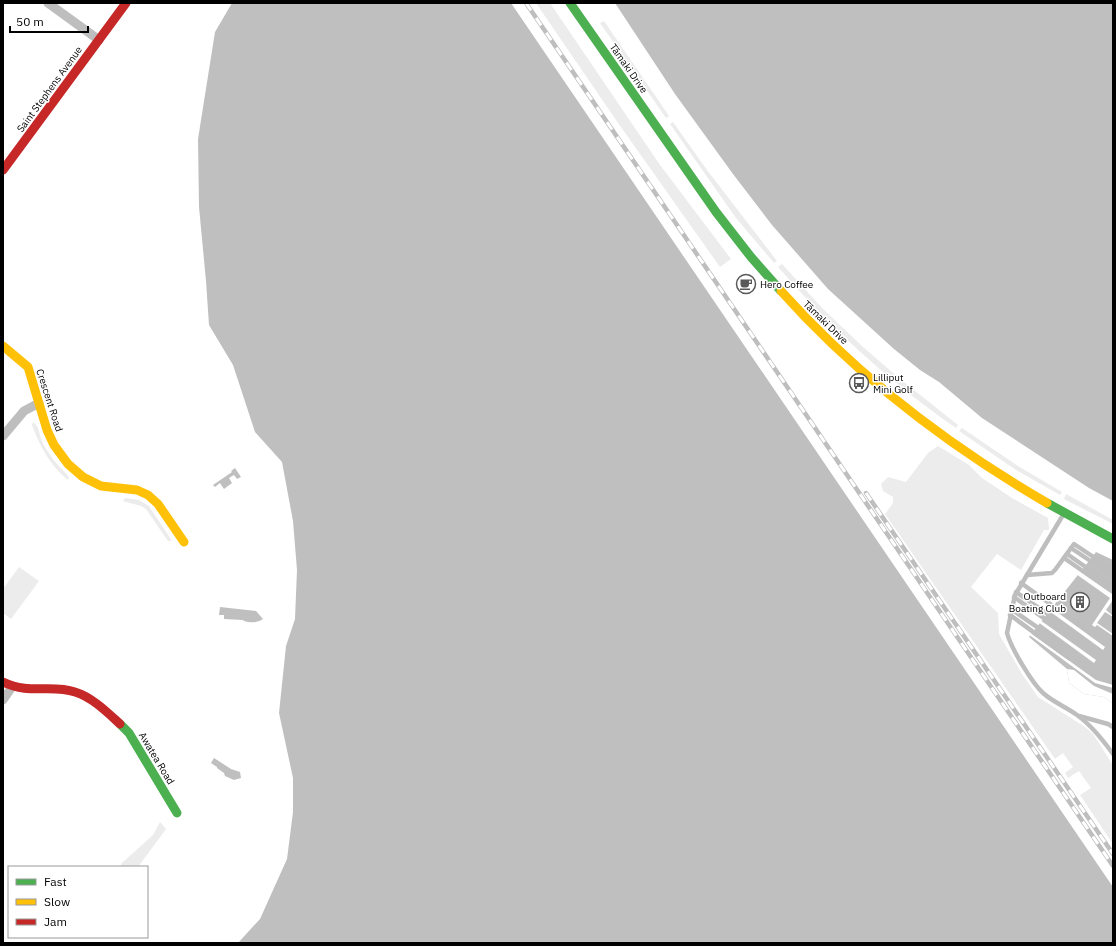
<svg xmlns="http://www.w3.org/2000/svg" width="1116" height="946" viewBox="0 0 1116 946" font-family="'IBM Plex Sans',sans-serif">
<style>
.green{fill:#ececec}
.water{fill:#bfbfbf}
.pier{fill:#fff}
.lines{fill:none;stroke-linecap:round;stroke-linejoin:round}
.lane{stroke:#bebebe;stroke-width:4.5}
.street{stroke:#bebebe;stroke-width:9}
.fast{stroke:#4caf50;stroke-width:9}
.slow{stroke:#ffc107;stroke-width:9}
.jam{stroke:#c62828;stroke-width:9}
.rail-casing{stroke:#bebebe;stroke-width:4.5}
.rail{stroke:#fff;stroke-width:3;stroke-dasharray:9;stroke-linecap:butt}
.labels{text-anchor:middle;stroke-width:3;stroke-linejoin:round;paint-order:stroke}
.street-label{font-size:10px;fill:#000;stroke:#fff}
.poi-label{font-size:10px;fill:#000;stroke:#fff;text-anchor:start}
</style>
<rect width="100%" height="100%" fill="#fff"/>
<g class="green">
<path d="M536,3h14l110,162 71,94 -11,8 -104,-147z"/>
<path d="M604,21l65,95 -3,2 -66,-95z"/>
<path d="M673,122l34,48 70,91 -3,2 -38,-45 -66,-94z"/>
<path d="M782,264l40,44 41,39 37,32 58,46 -2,3c-45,-31 -88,-67 -126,-105 -18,-18 -35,-37 -52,-56z"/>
<path d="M33,422c6,4 6,11 8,17 6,15 17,26 28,38l-1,3c-18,-15 -28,-33 -36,-55z"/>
<path d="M962,428l56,38 44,26 -2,3 -44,-25 -57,-39z"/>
<path d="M938,446l31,19 13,13 30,20 36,20 1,12h-5l-23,40 -24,-16 -26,33 27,26 1,21 23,40 16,23 47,30 8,7 20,31v79l-33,-49 11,-7 -12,-17 -11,7 -3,-5 8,-6 -10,-14 -8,6 -170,-245 8,-11v-6l-10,-6 -2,-7 7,-7 18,5 22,-29z"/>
<path d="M1066,494l47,26v4l-49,-25z"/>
<path d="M125,498l14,2 10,6 23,35h-4l-22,-32 -5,-3 -18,-5z"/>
<path d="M19,567l20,14 -28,38 -8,-6v-24z"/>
<path d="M160,822l6,7 -28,38h-18l2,-4 31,-28z"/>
</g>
<g class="water">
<path d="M232,3h279l602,884v56h-875l22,-24 27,-60 6,-47v-34l-14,-65 7,-67 9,-27 2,-49 -4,-49 -11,-59 -27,-30 -22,-67 -24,-40 -3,-44 -7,-74 -1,-68 17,-107z"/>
<path d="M605,3h508v506l-178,-115 -173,-168z"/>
<path d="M235,468l6,9 -4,2 -3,-4 -5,3 3,5 -8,6 -4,-6 -5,4 -2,-2 19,-13 -1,-1z"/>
<path d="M1096,552l17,8v144l-9,-7 -20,-3 -15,-11 -2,-14 -38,-32z"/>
<path d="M220,607l36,4 7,8c-6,4 -13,4 -19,2l-1,-1 -19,-1v-4h-5z"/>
<path d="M214,758l17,11 9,3 1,6 -7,2 -9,-4 -1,-3 -7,-5v-1l-6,-4z"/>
</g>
<g class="pier">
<path d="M603,3h12l60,91 58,80 39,51 56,64 66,60 26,21 19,12 43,36 107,70 24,13v10l-12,-6 -106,-66 -61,-44 -63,-51 -48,-47 -63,-69 -48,-66 -73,-107z"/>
<path d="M1078,570l35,24v6l-7,10 7,6v1l-8,-5 -8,11 16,11v2l-16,-11 -2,2 -3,-2 18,-27 -34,-24z"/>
<path d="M1050,607l55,40 -2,3 -55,-40z"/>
<path d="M1040,620l56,40 -2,3 -56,-41z"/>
<path d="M1029,632l67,48 17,5v3l-18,-5 -67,-49z"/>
<path d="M1067,669l7,1 20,16 19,8v10l-9,-7 -20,-3 -15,-11z"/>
</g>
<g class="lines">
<g class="lane">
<path d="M1063,515l-48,80 -8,38c4,15 25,50 36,60 10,9 23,14 34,22 14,10 26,25 36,39"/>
<path d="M1071,548l42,28"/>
<path d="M1067,554l46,32"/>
<path d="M1064,558l49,34"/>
<path d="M1027,575l25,-2 3,-3 19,-26 39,26"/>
<path d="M1021,583l67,48"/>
<path d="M1016,592l66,46"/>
<path d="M1014,597l65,46"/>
<path d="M1011,609l62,43"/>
<path d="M1010,615l59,43"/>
<path d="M1079,716l29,8 5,3"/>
</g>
<g class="street">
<path d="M48,3l51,37"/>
<path d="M3,436l21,-25 15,-8"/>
<path d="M3,700l9,-13"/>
</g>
<g class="fast">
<path d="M570,3l146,209 35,45 30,34"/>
<path d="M1047,503l66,36"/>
<path d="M120,724l9,9 48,80"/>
</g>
<g class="slow">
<path d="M781,291c76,85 168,155 266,212"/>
<path d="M3,346l25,21 19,63 7,15 14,19 15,13 18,9 36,4 11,5 10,9 26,38"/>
</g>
<g class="jam">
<path d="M3,170l123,-167"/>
<path d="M3,682c27,13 48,2 72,10 17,5 33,21 45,32"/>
</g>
<g class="rail-casing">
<g id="rail">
<path d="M526,3l587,863"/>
<path d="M866,493l247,361"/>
</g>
</g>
<use href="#rail" class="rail"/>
</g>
<defs>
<g id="cafe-ring" transform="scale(1)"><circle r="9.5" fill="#fff" stroke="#595959" stroke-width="1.5"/><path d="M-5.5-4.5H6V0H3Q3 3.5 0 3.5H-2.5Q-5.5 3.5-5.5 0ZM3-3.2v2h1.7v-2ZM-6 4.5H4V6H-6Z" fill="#595959"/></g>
<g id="bus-ring" transform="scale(1)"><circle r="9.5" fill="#fff" stroke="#595959" stroke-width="1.5"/><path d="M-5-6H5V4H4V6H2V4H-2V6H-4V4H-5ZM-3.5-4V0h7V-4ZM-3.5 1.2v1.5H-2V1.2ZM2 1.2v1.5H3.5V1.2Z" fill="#595959"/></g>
<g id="building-ring" transform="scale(1)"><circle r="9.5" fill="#fff" stroke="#595959" stroke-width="1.5"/><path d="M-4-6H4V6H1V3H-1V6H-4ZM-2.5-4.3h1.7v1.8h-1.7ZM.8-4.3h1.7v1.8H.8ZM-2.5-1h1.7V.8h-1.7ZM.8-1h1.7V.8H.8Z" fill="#595959"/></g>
</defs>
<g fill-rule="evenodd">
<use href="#cafe-ring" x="746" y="284"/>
<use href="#bus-ring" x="859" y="383"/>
<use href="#building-ring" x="1080" y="602"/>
</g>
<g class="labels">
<g class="street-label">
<text transform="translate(629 68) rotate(55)" y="4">Tāmaki Drive</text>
<text transform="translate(49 89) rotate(-54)" y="4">Saint Stephens Avenue</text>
<text transform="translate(826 322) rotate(44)" y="4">Tāmaki Drive</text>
<text transform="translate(50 400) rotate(72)" y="4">Crescent Road</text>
<text transform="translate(157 758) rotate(59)" y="4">Awatea Road</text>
</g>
<g class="poi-label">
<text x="760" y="288">Hero Coffee</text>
<text x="873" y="381">Lilliput<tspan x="873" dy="12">Mini Golf</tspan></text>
<text x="1066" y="600" text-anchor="end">Outboard<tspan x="1066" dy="12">Boating Club</tspan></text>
</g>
</g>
<rect width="1116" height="946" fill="none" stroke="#000000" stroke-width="8"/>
<rect x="8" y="866" width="140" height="72" fill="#ffffff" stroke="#999999"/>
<rect x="16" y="879" width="20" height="6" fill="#4caf50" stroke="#999999"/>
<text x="44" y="886" font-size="12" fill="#000000">Fast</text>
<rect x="16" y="899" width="20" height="6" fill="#ffc107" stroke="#999999"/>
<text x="44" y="906" font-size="12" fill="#000000">Slow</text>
<rect x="16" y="919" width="20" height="6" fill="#c62828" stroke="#999999"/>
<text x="44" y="926" font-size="12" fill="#000000">Jam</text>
<path d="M10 26v6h78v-6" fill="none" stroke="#000000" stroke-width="2"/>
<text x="16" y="26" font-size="12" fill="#000000" stroke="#ffffff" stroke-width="3" paint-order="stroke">50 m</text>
</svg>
